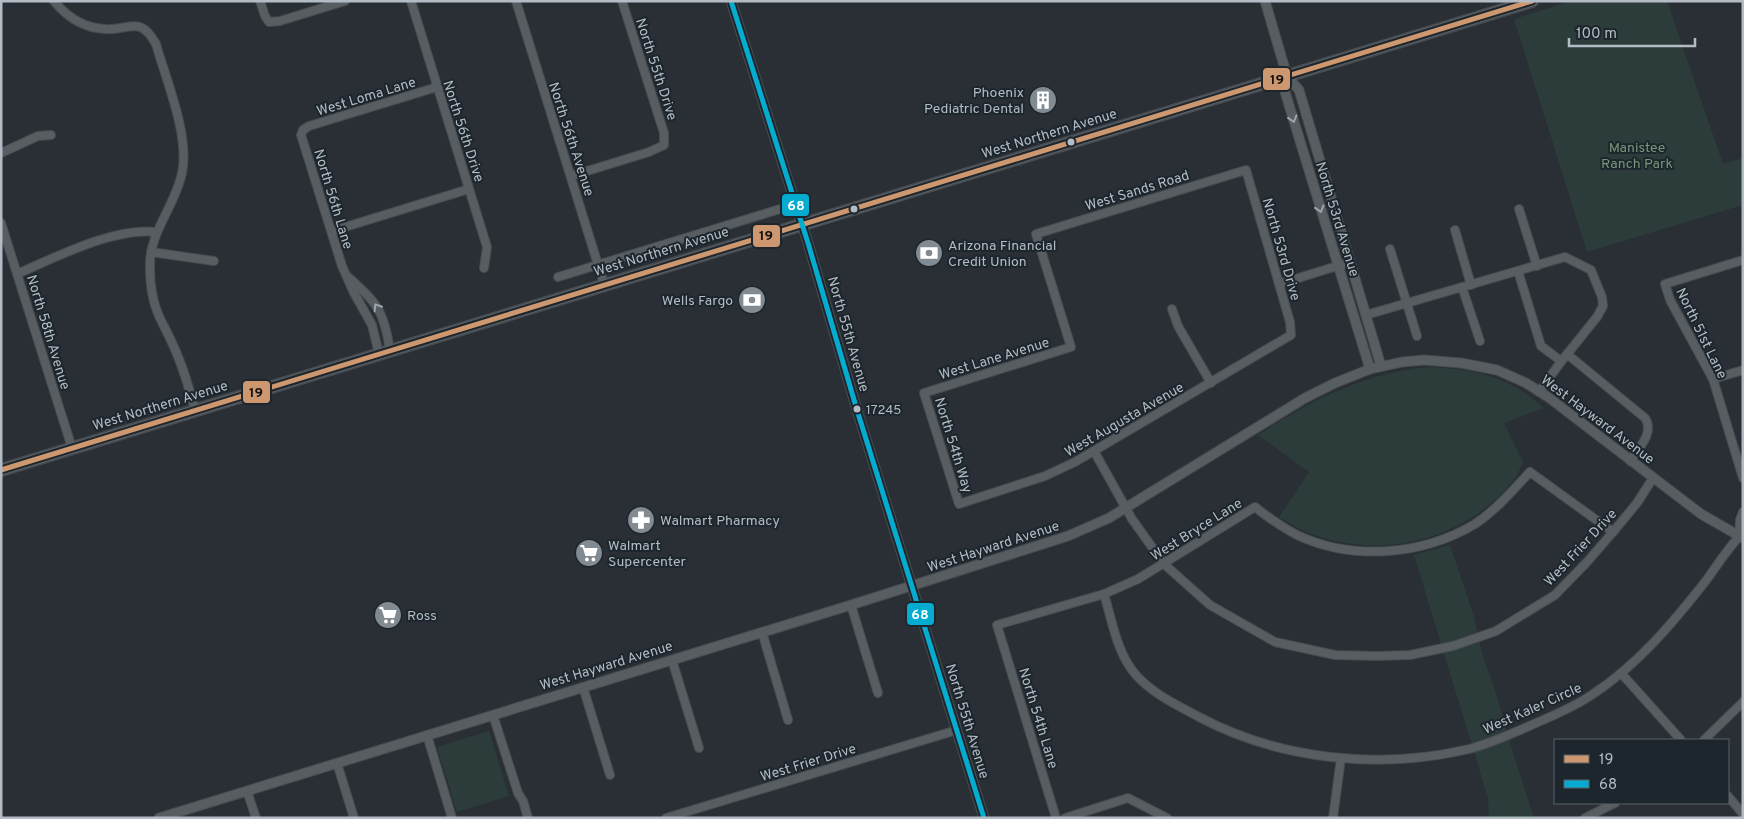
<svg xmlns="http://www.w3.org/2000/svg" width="1744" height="819" viewBox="0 0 1744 819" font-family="Overpass,sans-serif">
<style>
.green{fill:#2b3c3a}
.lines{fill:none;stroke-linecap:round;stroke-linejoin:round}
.minor-casing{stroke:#464b4f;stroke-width:10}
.tertiary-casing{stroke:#464b4f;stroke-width:11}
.primary-casing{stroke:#464c51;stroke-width:14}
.minor{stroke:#585d62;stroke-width:8}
.tertiary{stroke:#585d62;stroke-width:9}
.primary{stroke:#5b5f63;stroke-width:11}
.bus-1-casing{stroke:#1d262d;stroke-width:9}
.bus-2-casing{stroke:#1d262d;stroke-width:9}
.bus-1{stroke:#cd976f;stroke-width:5}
.bus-2{stroke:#06acd0;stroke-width:5}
.oneway{stroke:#9ca4ac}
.bus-dot{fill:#b3bcc4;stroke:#1d262d;stroke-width:2}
.labels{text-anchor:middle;stroke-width:4;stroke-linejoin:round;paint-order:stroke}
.bus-label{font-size:13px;fill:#b3bcc4;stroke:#1d262d;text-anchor:start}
.street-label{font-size:14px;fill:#b3bcc4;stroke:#1d262d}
.poi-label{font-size:14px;fill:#b3bcc4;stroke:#1d262d;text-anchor:start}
.park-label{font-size:14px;fill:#749778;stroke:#1d262d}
.line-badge{stroke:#1d262d;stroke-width:2}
.badge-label{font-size:14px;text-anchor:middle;font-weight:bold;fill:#fff}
.pale-badge-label{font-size:14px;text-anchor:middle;font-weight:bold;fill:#111}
</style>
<rect width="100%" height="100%" fill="#292f34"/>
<g class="green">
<path d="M1571,1h96l56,163 20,-6v47l-156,47 -73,-233z"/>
<path d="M1427,367c30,1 62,5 88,20 11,5 20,14 29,21l-40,15 19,39c-3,7 -6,15 -11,20 -47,57 -126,77 -195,54 -14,-4 -26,-12 -38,-19l30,-45 -51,-37c54,-35 104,-61 169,-68z"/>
<path d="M1450,545l24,72 8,36 12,34 20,69 20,62h-45l-1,-20 -74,-243z"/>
<path d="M489,731l20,65 -52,16 -20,-65z"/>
</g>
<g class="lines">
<g class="minor-casing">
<g id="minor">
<path d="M54,1c13,16 30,27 51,28 24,2 34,-15 51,15 10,36 34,92 26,129 -7,34 -34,60 -32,96 0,14 2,29 7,42 4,11 11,22 16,34 10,21 16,43 22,65"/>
<path d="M260,1l5,15 4,6 11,-1 65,-20"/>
<path d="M411,1l76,246 -3,21"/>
<path d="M516,1l88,283"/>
<path d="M1,153l37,-17 13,-1"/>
<path d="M1246,170l44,152 1,13 -216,127 -30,14 -86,28 -35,-111 147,-46 -35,-113z"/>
<path d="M571,176l78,-24 15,-7v-12l-42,-132"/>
<path d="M1519,209l18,57"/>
<path d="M1,223l71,225"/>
<path d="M1455,230l16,55"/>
<path d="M332,231l137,-42"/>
<path d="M1390,249l27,87"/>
<path d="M151,252l63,9"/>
<path d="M1743,260l-78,24 5,16 43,79 30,99"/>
<path d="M1518,271l23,75 20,15"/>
<path d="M17,274c39,-17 97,-47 139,-42"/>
<path d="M347,276c30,27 37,34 43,75"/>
<path d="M558,277l222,-68"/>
<path d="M1279,284l71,-22"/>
<path d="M1462,287l18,54"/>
<path d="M1172,309l6,17 33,57"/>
<path d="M1366,315l199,-58 26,13 11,27 1,9 -6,11 -37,46 -21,29"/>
<path d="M379,354l-7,-29 -19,-34 -11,-25 -41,-131 2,-5 6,-4 128,-39"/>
<path d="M1567,354l78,64c10,15 -7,31 -15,43"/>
<path d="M1713,379l30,-9"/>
<path d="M1094,451l38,68 32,45 46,41 65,37 60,13 41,1 34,-1 43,-9 43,-15 59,-36 32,-33 26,-30 24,-29 16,-25"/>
<path d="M1739,537l1,-17 3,-8"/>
<path d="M1104,594c8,26 13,60 32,81 17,19 41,30 63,42 81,43 181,53 270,32 23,-6 45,-16 67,-26 19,-8 40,-17 57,-29 43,-28 77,-68 108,-107 13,-16 28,-42 42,-54"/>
<path d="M851,605l27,88"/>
<path d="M762,632l26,88"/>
<path d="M672,660l27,88"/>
<path d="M1621,673l60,67"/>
<path d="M583,687l27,88"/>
<path d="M493,715l25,78 5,8 5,17"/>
<path d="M427,735l25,83"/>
<path d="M1704,740l39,-38"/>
<path d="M337,763l17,55"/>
<path d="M247,791l9,27"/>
<path d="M1728,796l15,18"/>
<path d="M666,818l291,-88"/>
<path d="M1056,818l-59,-193 107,-31 34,-15 117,-72c14,11 28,21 44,29 56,25 124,19 176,-12 21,-14 38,-34 55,-52l83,60"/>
<path d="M1065,818l63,-20 39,20"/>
<path d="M1333,818l8,-60"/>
<path d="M1585,818l30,-15"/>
</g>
</g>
<g class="tertiary-casing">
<g id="tertiary">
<path d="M731,1l77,242 49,167 127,408"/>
<path d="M1265,1l22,75 12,14 82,276"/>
<path d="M1287,76l-2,16 85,277"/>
<path d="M159,818l692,-213 217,-69 41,-18 196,-120 30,-15 35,-14 32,-7 22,-2 37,3 36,7 29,13 22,14 153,117 42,24"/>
</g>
</g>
<g class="primary-casing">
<path id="primary" d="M1,470l1531,-469"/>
</g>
<use href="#minor" class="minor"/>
<use href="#tertiary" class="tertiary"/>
<use href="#primary" class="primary"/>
<g class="bus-1-casing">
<path id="bus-1" d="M1,470l1531,-469"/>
</g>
<g class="bus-2-casing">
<path id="bus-2" d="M731,1l77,242 49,167 127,408"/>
</g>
<use href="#bus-1" class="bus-1"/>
<use href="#bus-2" class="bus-2"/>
</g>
<defs><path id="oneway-chevron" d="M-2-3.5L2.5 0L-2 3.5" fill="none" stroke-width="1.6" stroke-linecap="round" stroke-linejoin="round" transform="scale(1.25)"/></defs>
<g class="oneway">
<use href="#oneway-chevron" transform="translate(1293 119) rotate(73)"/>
<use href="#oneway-chevron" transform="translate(1320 209) rotate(73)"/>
<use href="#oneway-chevron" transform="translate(377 307) rotate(-122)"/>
</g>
<defs>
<g id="building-disc" transform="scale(1.4375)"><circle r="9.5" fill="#838b92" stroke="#1d262d"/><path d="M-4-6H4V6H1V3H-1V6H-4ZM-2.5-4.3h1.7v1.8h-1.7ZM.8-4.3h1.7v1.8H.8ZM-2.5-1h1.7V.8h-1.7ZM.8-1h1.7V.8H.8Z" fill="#fff"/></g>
<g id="bank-disc" transform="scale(1.4375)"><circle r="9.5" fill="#838b92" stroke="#1d262d"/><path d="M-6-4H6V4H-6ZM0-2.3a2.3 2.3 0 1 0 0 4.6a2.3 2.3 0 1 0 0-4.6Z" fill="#fff"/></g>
<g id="pharmacy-disc" transform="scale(1.4375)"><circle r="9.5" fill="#838b92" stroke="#1d262d"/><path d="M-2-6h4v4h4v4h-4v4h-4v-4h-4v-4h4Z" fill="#fff"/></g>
<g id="supermarket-disc" transform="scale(1.4375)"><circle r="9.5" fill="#838b92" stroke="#1d262d"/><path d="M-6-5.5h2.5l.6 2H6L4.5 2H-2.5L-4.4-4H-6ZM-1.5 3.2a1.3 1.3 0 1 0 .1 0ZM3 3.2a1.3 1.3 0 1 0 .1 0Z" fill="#fff"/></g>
</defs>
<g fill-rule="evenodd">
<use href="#building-disc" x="1043" y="100"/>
<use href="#bank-disc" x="929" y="253"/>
<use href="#bank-disc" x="752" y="300"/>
<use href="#pharmacy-disc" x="641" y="520"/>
<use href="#supermarket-disc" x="589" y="553"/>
<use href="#supermarket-disc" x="388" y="615"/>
</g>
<g class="bus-dot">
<circle cx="1071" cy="142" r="4.5"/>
<circle cx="854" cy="209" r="4.5"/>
<circle cx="857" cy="409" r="4.5"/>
</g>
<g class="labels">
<g class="bus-label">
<text x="866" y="414">17245</text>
</g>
<g class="street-label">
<text transform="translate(657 69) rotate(72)" y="5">North 55th Drive</text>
<text transform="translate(366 96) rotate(-17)" y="5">West Loma Lane</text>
<text transform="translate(464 131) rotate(72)" y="5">North 56th Drive</text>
<text transform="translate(1049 133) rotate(-17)" y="5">West Northern Avenue</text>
<text transform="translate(572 139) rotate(72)" y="5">North 56th Avenue</text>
<text transform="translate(1137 190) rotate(-17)" y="5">West Sands Road</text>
<text transform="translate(334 199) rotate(73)" y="5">North 56th Lane</text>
<text transform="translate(1338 219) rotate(73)" y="5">North 53rd Avenue</text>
<text transform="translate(1282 249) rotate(74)" y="5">North 53rd Drive</text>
<text transform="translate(661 251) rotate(-17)" y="5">West Northern Avenue</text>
<text transform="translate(49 332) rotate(73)" y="5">North 58th Avenue</text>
<text transform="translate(1702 333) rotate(64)" y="5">North 51st Lane</text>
<text transform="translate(849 334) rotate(74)" y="5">North 55th Avenue</text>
<text transform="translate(994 358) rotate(-17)" y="5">West Lane Avenue</text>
<text transform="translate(160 405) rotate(-17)" y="5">West Northern Avenue</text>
<text transform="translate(1124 419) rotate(-30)" y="5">West Augusta Avenue</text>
<text transform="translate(1598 419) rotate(37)" y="5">West Hayward Avenue</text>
<text transform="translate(954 445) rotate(73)" y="5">North 54th Way</text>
<text transform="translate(1196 529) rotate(-32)" y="5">West Bryce Lane</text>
<text transform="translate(993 546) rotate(-18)" y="5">West Hayward Avenue</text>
<text transform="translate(1580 547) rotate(-47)" y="5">West Frier Drive</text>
<text transform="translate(606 665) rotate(-17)" y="5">West Hayward Avenue</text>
<text transform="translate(1532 708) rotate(-24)" y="5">West Kaler Circle</text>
<text transform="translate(1039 718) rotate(73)" y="5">North 54th Lane</text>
<text transform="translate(968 721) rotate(73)" y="5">North 55th Avenue</text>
<text transform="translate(808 762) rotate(-17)" y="5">West Frier Drive</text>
</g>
<g class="poi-label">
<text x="1024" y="97" text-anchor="end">Phoenix<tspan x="1024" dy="16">Pediatric Dental</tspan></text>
<text x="948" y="250">Arizona Financial<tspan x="948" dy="16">Credit Union</tspan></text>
<text x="733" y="305" text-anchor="end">Wells Fargo</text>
<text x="660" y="525">Walmart Pharmacy</text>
<text x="608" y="550">Walmart<tspan x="608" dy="16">Supercenter</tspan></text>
<text x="407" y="620">Ross</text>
</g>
<g class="park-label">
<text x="1637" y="152">Manistee<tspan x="1637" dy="16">Ranch Park</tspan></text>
</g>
</g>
<g class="line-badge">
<rect x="1262" y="67" width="29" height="24" rx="5" fill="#cd976f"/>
<rect x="781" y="193" width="29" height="24" rx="5" fill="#06acd0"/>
<rect x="752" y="224" width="29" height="24" rx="5" fill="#cd976f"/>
<rect x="242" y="380" width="29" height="24" rx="5" fill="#cd976f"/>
<rect x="906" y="602" width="29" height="24" rx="5" fill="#06acd0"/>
</g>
<g class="badge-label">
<text x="796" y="210">68</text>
<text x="920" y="619">68</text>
</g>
<g class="pale-badge-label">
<text x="1277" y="84">19</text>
<text x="766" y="240">19</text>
<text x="256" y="397">19</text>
</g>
<rect width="1744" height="819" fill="none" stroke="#b3bcc4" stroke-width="5"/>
<rect x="1554" y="739" width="175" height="65" fill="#1d262d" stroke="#596269"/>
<rect x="1564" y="755" width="25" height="8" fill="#cd976f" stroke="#596269"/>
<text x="1599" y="764" font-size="15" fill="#b3bcc4">19</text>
<rect x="1564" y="780" width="25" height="8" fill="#06acd0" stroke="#596269"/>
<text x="1599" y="789" font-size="15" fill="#b3bcc4">68</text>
<path d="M1569 38v8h126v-8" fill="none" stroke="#b3bcc4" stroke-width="2.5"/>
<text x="1576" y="38" font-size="15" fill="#b3bcc4" stroke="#1d262d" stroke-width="4" paint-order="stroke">100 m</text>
</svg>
